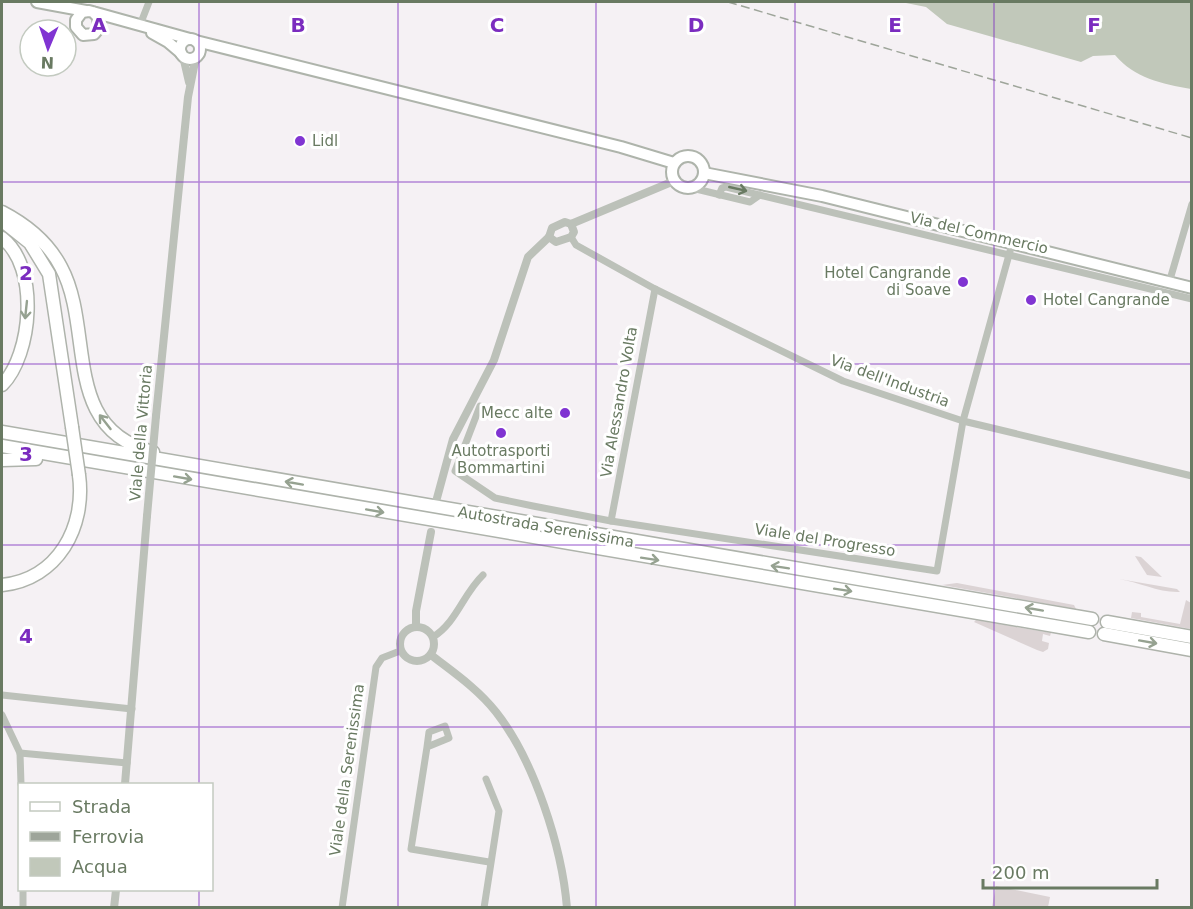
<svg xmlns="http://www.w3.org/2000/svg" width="1193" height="909" viewBox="0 0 1193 909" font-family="'DejaVu Sans',sans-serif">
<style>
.green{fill:#dbd3d4}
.water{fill:#c1c8ba}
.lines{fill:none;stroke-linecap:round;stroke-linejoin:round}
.primary-casing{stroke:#aeb4ab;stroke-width:14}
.motorway-casing{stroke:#aeb3ab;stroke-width:15}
.minor{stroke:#bcc1b9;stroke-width:7}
.tertiary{stroke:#bcc1b9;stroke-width:8}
.primary{stroke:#fff;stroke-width:10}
.motorway{stroke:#fff;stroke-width:12}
.rail{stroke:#9ea59a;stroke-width:1.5;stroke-dasharray:9 4.5;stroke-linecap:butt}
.motorway-bridge-casing{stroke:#aeb3ab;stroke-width:15;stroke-linecap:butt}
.tertiary-bridge{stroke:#bcc1b9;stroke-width:8}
.motorway-bridge{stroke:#fff;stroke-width:12}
.oneway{stroke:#697a62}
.oneway2{stroke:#96a291}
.grid{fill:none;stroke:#7b2cbf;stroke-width:1.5;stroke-opacity:0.55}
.poi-dot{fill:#8034d2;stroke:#fff;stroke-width:2}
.labels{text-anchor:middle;stroke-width:6;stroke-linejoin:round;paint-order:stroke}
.poi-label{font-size:15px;fill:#697a62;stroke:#fff;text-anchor:start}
.street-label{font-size:15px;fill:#697a62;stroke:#fff}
.grid-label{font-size:20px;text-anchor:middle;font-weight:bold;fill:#7b2cbf;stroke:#fff;stroke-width:6;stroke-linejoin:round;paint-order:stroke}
</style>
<rect width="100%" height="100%" fill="#f5f1f4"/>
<g class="green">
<path d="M1135,556l6,1 21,20 -15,-2z"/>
<path d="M1119,579l58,10 3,3c-21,1 -41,-10 -61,-13z"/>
<path d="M957,583l117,22 2,4 -134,-24z"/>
<path d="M1186,600l5,3v26l-60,-11 1,-6 9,1v4l39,7z"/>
<path d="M976,620l75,13 -1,3 -7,-2 -1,7 7,2 -1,6 -5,3 -6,-2 -63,-28z"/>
<path d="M996,886l54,11 -2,10h-56z"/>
</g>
<path class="water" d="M901,2h290v87c-29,-5 -57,-11 -76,-34l-22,1 -12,6 -134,-38 -21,-17z"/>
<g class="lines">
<g class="primary-casing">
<g id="primary">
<path d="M37,2l49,9"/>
<path d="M93,12l5,5 1,11 -5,6 -11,1 -7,-8v-7l6,-8 7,-1 101,28"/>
<path d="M152,33l16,9 13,11"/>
<circle cx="190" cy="49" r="10"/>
<path d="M196,41l425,106 53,16"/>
<circle cx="688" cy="172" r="16"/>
<path d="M704,173l118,23 370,92"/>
</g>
</g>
<g class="motorway-casing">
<g id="motorway">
<path d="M2,212c25,13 46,30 59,55 34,63 -1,162 92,185"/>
<path d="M5,223l25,20 19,31 23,153"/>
<path d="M2,238c38,29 30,117 0,147"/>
<path d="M2,432l1090,187"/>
<path d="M2,446l1087,186"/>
<path d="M2,460l34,-1"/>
<path d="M2,585c56,-6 84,-58 77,-110"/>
<path d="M1107,622l85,15"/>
<path d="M1104,634l88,16"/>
</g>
</g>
<g class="minor">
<path d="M140,25l9,-23"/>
<path d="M692,188l58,14 10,-7"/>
<path d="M719,195l3,-7 4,-1 466,112"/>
<path d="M571,237l5,8 79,44 188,92 120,40 229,55"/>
<path d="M1169,283l23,-79"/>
<path d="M480,406l-25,65 40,27 38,8 78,15 326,50 26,-150 49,-177"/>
<path d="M611,521l44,-232"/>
<path d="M433,637c24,-15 30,-43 50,-62"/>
<path d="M2,695l130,14"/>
<path d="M2,715l18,38 1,31"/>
<path d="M427,747l2,-15 16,-6 4,12 -22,9 -16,102 78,13"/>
<path d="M20,753l107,10"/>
<path d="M23,890v18"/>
<path d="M342,908l34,-241 6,-9 18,-7"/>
<path d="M484,908l15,-97 -13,-32"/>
</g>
<g class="tertiary">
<path d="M183,56l6,26"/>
<path d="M571,224l103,-43"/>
<path d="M549,237l7,5 15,-5 3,-5 -3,-8"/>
<path d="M549,237l3,-9 13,-6 6,2"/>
<path d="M156,416l32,-319 8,-40"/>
<path d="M437,498l16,-59 41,-79 34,-103 21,-20"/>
<circle cx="417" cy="644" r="17"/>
<path d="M416,627v-16l15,-79"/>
<path d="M431,655c22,17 47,34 65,57 38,48 66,135 71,196"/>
<path d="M125,784l22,-268"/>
<path d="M114,908l2,-18"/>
</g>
<use href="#primary" class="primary"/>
<use href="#motorway" class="motorway"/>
<path class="rail" d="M728,2l464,136"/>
<g class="motorway-bridge-casing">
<path id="motorway-bridge" d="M72,427l7,48"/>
</g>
<path class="tertiary-bridge" d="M147,516l9,-100"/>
<use href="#motorway-bridge" class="motorway-bridge"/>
</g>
<defs><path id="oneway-shaft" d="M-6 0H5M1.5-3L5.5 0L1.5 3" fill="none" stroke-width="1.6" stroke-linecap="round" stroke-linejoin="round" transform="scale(1.5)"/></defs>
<use class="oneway" href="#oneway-shaft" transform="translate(738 189) rotate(13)"/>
<g class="oneway2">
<use href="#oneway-shaft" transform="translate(26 310) rotate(96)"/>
<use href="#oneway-shaft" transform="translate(105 422) rotate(-128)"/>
<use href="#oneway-shaft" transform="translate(183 478) rotate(10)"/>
<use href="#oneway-shaft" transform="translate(294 483) rotate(-170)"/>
<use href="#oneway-shaft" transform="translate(375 511) rotate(10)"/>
<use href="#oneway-shaft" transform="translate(650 559) rotate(9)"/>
<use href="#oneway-shaft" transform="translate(780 567) rotate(-171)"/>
<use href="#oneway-shaft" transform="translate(843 590) rotate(9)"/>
<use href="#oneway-shaft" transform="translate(1034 609) rotate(-170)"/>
<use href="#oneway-shaft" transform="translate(1148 642) rotate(10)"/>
</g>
<path class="grid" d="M199,2v782M398,2v906M596,2v906M795,2v906M994,2v906M2,182h1190M2,364h1190M2,545h1190M2,727h1190M199,890v18"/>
<g class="poi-dot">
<circle cx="300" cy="141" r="6"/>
<circle cx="963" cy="282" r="6"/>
<circle cx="1031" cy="300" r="6"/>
<circle cx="565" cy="413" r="6"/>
<circle cx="501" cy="433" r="6"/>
</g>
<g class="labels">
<g class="poi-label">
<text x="312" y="146">Lidl</text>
<text x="951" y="278" text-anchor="end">Hotel Cangrande<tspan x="951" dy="17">di Soave</tspan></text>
<text x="1043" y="305">Hotel Cangrande</text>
<text x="553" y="418" text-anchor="end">Mecc alte</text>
<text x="501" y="456" text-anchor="middle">Autotrasporti<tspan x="501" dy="17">Bommartini</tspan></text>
</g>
<g class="street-label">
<text transform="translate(979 233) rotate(13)" y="5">Via del Commercio</text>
<text transform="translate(890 381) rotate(20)" y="5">Via dell'Industria</text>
<text transform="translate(619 402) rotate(-80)" y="5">Via Alessandro Volta</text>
<text transform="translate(141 433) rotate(-85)" y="5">Viale della Vittoria</text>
<text transform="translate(546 527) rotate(10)" y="5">Autostrada Serenissima</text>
<text transform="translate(825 540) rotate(9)" y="5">Viale del Progresso</text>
<text transform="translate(347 770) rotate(-82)" y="5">Viale della Serenissima</text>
</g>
</g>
<g class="grid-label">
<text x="99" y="32">A</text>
<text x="298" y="32">B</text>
<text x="497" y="32">C</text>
<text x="696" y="32">D</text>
<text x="895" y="32">E</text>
<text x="1094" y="32">F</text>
<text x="26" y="280">2</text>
<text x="26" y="461">3</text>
<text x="26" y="643">4</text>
</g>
<rect width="1193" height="909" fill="none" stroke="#697a62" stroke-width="6"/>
<rect x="18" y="783" width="195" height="108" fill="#ffffff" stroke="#c3cac0" stroke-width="1.5"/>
<rect x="30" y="802" width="30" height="9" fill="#ffffff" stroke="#c3cac0" stroke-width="1.5"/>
<text x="72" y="813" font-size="18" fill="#697a62">Strada</text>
<rect x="30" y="832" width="30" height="9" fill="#9ea59a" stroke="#c3cac0" stroke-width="1.5"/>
<text x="72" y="843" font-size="18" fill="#697a62">Ferrovia</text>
<rect x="30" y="858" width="30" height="18" fill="#c1c8ba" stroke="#c3cac0" stroke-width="1.5"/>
<text x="72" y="873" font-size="18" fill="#697a62">Acqua</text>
<g transform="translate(48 48) rotate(182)"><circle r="28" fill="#ffffff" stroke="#c3cac0" stroke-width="1.5"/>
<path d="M0-4.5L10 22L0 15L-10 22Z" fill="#8034d2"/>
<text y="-9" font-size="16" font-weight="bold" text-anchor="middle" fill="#697a62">N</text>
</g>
<path d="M983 879v9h174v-9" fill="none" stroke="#697a62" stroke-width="3"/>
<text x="992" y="879" font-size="18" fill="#697a62" stroke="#ffffff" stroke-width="4.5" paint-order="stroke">200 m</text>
</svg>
